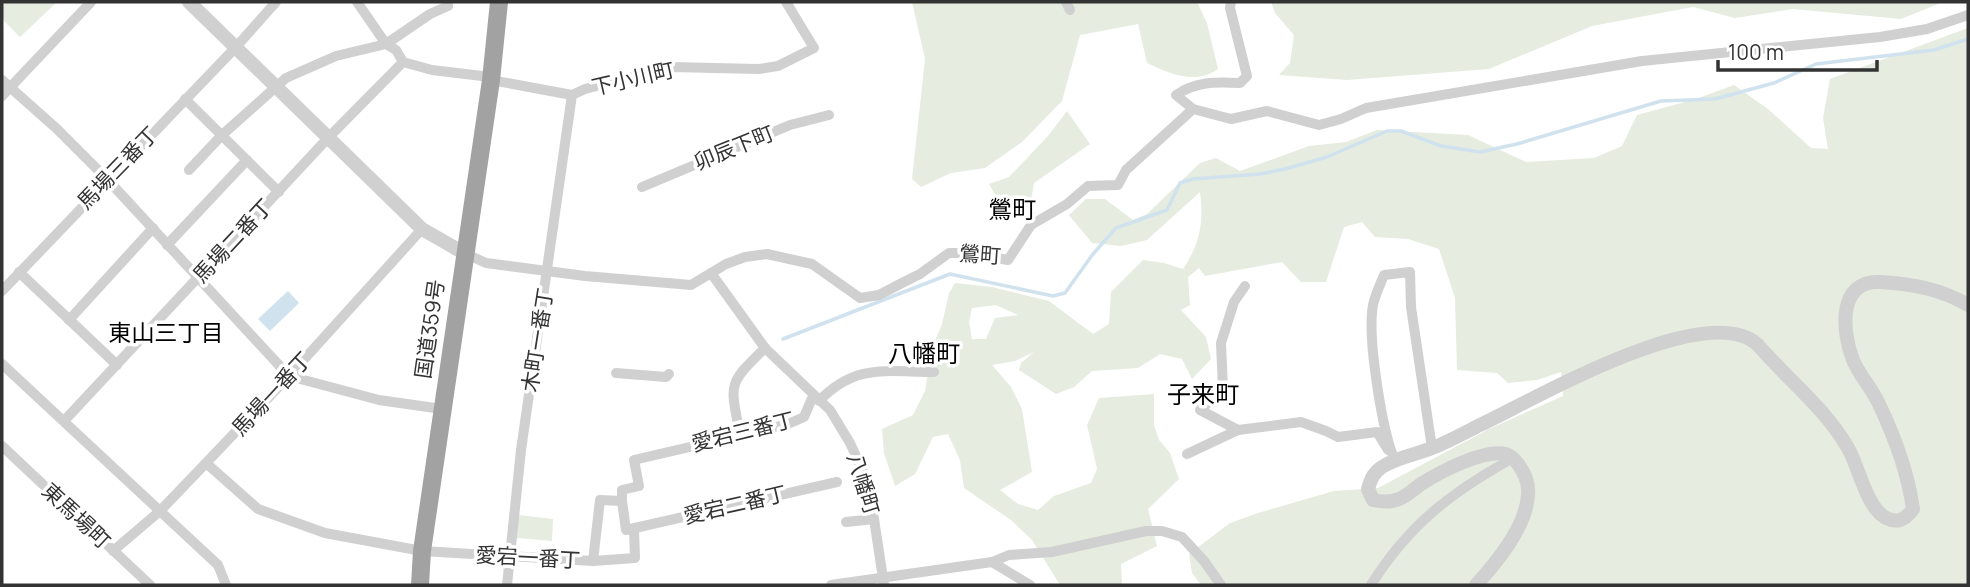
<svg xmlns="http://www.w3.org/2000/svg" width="1970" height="587" viewBox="0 0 1970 587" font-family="Manrope,'Noto Sans JP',sans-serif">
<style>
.green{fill:#e6ecdf;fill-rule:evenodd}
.water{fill:#cfe2ee}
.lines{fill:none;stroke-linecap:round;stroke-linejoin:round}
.stream{stroke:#cfe2ee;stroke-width:3.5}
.minor{stroke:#d0d0d0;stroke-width:10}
.tertiary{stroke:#d0d0d0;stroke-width:14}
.trunk{stroke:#a2a2a2;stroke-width:18}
.labels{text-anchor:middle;stroke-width:7;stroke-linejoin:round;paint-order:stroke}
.street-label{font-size:21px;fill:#333;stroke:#fff}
.neighbourhood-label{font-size:23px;fill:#000;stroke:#fff}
.quarter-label{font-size:24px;fill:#000;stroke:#fff}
</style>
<rect width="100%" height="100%" fill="#fff"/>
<g class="green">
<path d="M2,2h55l-37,35 -18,-18z"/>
<path d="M912,2h285l10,21 11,46c-22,16 -48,5 -71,-6l-9,-39 -58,11 -18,66 -40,41 -37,26 -34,5 -30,14 -9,-8 13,-120z"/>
<path d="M1271,2h672l-42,17 -108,-10 -58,9 -42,-11 -101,19 -103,43 -142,11 -68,-5 11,-12 4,-28 -19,-22z"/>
<path d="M1968,28v557h-767l-9,-12 -3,-19 41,-31 28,-10 76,-22 44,-3 113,-60 72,-32 -2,-24 -24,8 -29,3 -11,-10 -40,-3 -2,-72 -16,-49 -31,-10 -33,-2 -13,-15 -18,5 -18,55h-25l-19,-20 -77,14 -6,-8 -11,9 2,28 -9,5 25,27 5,22 -19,20 -10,-20 -22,-5 -22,14 -46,3 -18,16 -18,7 -37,-24 2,-7 13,-11 -19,9 -23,4 19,22 11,22 10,63 -32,18 18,14 20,6 16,-14 37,-13 6,-14 -10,-44 12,-27 55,-4v31l5,15 11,13 9,26 -31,30 9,37 -36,18 1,21h-62l-28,-45 -21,-20 -47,-32 -4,-28 -12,-26 -15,3 -18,37 -20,12 -11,-33 -2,-24 31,-14 12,-24 7,-43 10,-24 7,-31 6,-10 37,4 57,14 44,33 16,-10 2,-32 32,-32 21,3 19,6c17,-25 21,-47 17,-77l-53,48 -26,6 -29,-3 -23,-28 17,-16h19l28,21 14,-6 53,-51 16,-5 24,13 69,-25 37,-4 31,-12 91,5 58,27 68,-4 28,-12 15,-31 59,-16 38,-14 34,24 43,39 17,1 -5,-31 7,-39zM996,305l22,10 -23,3 -9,21h-14l-3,-17 3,-14z"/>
<path d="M1067,111l23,33 -56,39 -3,18 -28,7 -14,-24 20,-7 39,-41z"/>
<path d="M518,515l35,4 -1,22 -35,-3z"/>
</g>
<path class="water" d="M288,291l11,12 -29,28 -12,-12z"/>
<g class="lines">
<path class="stream" d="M783,339l167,-65 103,22 12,-3 28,-39 23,-26 51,-18 13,-27 13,-4 67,-5 25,-5 42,-12 60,-26h14l40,15 39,6 37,-8 144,-43 54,-2 59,-16 42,-19 118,-14 34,-11"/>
<g class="minor">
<path d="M357,2l29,42 10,6 7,12 29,8 50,6 9,4 81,15 13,-6 86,-22 88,2 19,-3 36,-18 -28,-46"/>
<path d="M1066,2l4,8"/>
<path d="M1231,2l-1,6 17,68 -7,7c-24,-1 -44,-2 -64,12l17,14 38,10 36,-8 52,14 22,-6 25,-11 276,-47 238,-24 47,-8 41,-14"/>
<path d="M2,80l55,49 50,50 182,197 90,24 63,9"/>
<path d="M2,96l89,-94"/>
<path d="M185,99l94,93"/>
<path d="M189,170l33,-35 64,-57 50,-22 50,-12 44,-30 18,-8v-4"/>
<path d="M642,187l148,-62 39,-10"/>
<path d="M167,245l80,-85"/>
<path d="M464,253l22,10 99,13 106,9 35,-21 19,-7 22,-3 45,10 48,34 19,-3 23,-12 18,-9 29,-21h22l37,7 23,-35 36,-21 21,-18 30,-1 8,-15 67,-61"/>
<path d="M19,272l98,93"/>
<path d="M711,273l54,75 65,62 20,33 13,28 11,48 10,66"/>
<path d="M1245,286l-11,16 -13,41 2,46 -23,21 38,20 63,-8 25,9 12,6 39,-5 11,18"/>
<path d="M2,291l234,-244 40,-45"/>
<path d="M69,320l84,-92"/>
<path d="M2,364l216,201 8,20"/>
<path d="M616,373l50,4 3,-3"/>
<path d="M819,401c37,-38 67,-29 115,-29"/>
<path d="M64,421l264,-283 75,-76"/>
<path d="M740,434c-10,-51 -13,-49 25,-86"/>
<path d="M2,446l148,139"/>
<path d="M1187,454l51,-24"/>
<path d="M1395,461c-13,-30 -28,-124 -22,-156 2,-10 7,-20 11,-30l26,-3 1,35 21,141"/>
<path d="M206,463l52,46 67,24 97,18 171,10 42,-3 -1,-28"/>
<path d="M622,501l4,29 211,-48"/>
<path d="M846,522l28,-3"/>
<path d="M113,551l47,-40 46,-48 83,-87 133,-147"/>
<path d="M593,561l7,-61 22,1v-11l17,-4 -5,-26 154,-36 16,-7 9,-21"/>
<path d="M992,562l38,23"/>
<path d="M507,585l14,-135 51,-355"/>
<path d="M831,585l161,-23 17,-7 43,-3 94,-21h16l20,6 22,24 17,24"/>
<path d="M1371,585c38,-61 81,-93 142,-127"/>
</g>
<g class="tertiary">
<path d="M189,2l233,227 42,24"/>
<path d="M1476,585c21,-23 51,-59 52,-91 1,-11 -4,-22 -10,-30 -3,-4 -7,-9 -12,-10 -23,-5 -66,18 -85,30 -7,5 -14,12 -22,15 -9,4 -17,3 -26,1l-5,-11c3,-10 5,-16 14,-22 15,-10 33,-12 50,-19 16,-6 32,-15 48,-23 55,-26 227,-127 278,-80 30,35 67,63 90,103 11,19 18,59 38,70 12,6 20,1 27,-9 -5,-36 -19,-74 -35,-107 -7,-15 -19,-27 -25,-42 -11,-28 -16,-81 28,-78 31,2 60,7 87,23"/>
</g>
<path class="trunk" d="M420,585l2,-34 69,-471 8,-78"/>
</g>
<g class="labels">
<g class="street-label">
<text transform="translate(633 79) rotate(-13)" y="7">下小川町</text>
<text transform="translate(734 148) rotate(-22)" y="7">卯辰下町</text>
<text transform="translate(118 168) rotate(-46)" y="7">馬場三番丁</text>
<text transform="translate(233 241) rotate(-47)" y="7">馬場二番丁</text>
<text transform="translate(980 255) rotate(4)" y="7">鶯町</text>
<text transform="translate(430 329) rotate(-82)" y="7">国道359号</text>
<text transform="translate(538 340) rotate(-81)" y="7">木町一番丁</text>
<text transform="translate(272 394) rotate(-47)" y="7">馬場一番丁</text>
<text transform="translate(743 432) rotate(-14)" y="7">愛宕三番丁</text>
<text transform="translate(863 484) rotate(73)" y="7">八幡町</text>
<text transform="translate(735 505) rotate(-13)" y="7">愛宕二番丁</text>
<text transform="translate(76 516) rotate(43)" y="7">東馬場町</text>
<text transform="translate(528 558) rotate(3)" y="7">愛宕一番丁</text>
</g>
<g class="neighbourhood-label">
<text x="166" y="341">東山三丁目</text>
</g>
<g class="quarter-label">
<text x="1012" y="218">鶯町</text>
<text x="924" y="362">八幡町</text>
<text x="1203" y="403">子来町</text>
</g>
</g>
<rect width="1970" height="587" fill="none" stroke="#333333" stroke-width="7"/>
<path d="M1718 60v10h159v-10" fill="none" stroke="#333333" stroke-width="3.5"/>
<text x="1728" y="60" font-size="21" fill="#333333" stroke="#ffffff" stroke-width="5" paint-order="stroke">100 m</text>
</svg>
